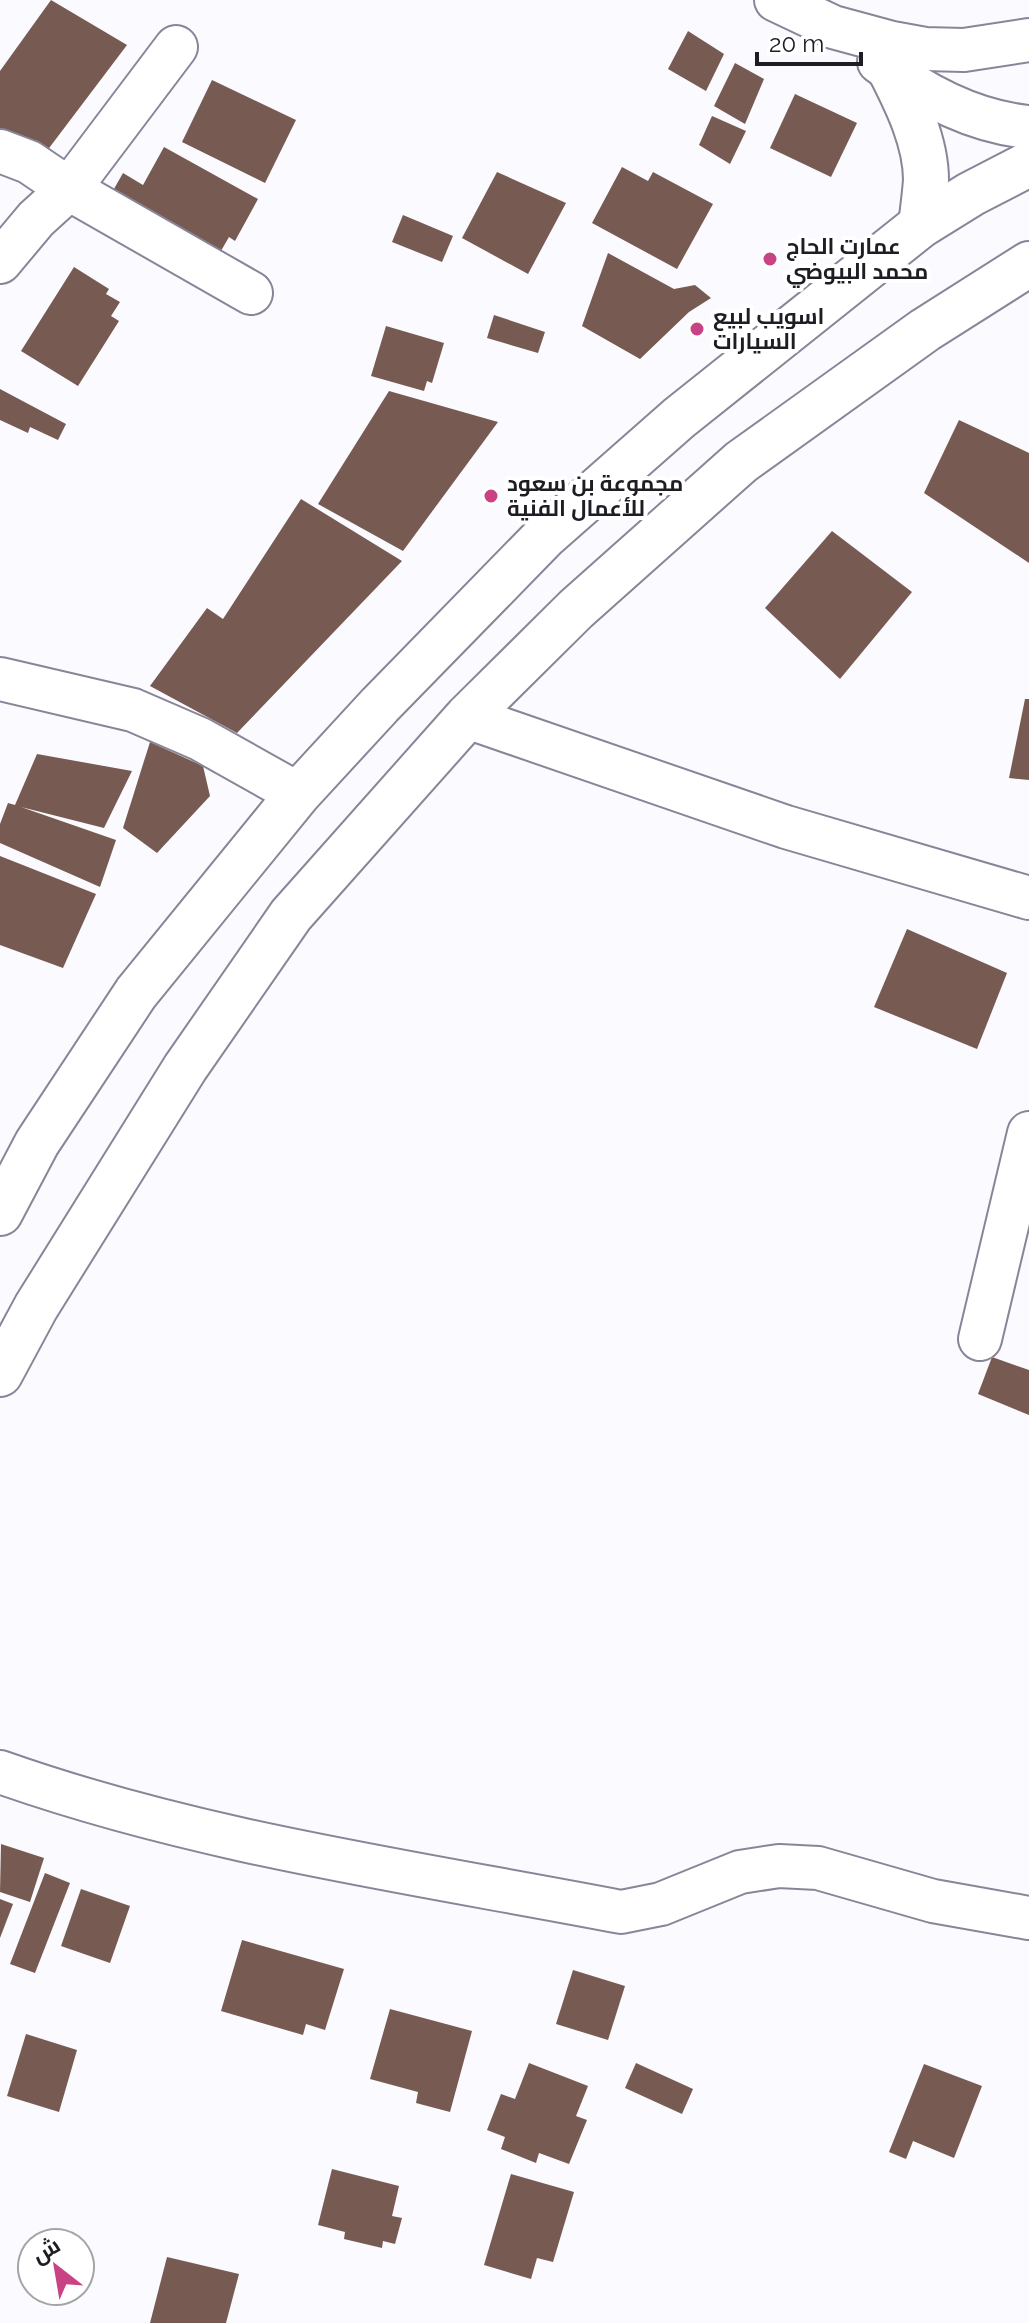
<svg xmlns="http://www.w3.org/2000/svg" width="1029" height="2323" viewBox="0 0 1029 2323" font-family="Raleway,Cairo,sans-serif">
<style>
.building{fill:#775a52}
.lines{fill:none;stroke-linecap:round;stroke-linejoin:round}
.minor-casing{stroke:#898598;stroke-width:46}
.major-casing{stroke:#898598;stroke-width:48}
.minor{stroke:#fff;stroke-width:42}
.major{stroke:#fff;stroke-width:44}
.poi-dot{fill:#c84284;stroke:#fff;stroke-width:3}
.labels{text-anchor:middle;stroke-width:8;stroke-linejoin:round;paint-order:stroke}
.poi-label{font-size:22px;font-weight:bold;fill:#1f1d24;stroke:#fff;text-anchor:start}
</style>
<rect width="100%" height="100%" fill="#fbfaff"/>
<g class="building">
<path d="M51,0l76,45 -90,119 -37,-22v-71z"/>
<path d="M688,31l36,23 -18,37 -38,-22z"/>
<path d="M735,63l29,16 -19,45 -31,-18z"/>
<path d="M212,80l84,40 -31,63 -83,-41z"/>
<path d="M795,94l62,29 -26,54 -61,-29z"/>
<path d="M712,116l34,15 -16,33 -31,-19z"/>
<path d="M164,147l94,52 -23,42 -6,-4 -15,26 -108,-60 17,-30 20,12z"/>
<path d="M622,167l26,14 5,-9 60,32 -36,65 -85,-46z"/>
<path d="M497,172l69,31 -38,71 -66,-36z"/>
<path d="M403,215l50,21 -11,26 -50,-20z"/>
<path d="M608,253l66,36 21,-4 16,13 -22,14 -49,47 -58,-33z"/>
<path d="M74,267l35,22 -3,5 14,8 -9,14 8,5 -41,65 -57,-35z"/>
<path d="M494,315l51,17 -7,21 -51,-15z"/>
<path d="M386,326l58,17 -12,40 -5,-2 -3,10 -53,-15z"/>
<path d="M0,389l66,35 -8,16 -28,-13 -2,6 -28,-13z"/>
<path d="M389,391l109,31 -95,129 -85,-47z"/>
<path d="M959,420l70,33v110l-105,-70z"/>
<path d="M301,499l101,62 -165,172 -87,-47 57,-78 16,11z"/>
<path d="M832,531l80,61 -72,87 -75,-71z"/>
<path d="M1025,699h4v81l-20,-2z"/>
<path d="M150,742l53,24 7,30 -53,57 -34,-25z"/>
<path d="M37,754l95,17 -28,57 -83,-21 95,33 -16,47 -100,-44v-19l8,-21 7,2z"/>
<path d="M0,856l96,38 -33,74 -63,-23z"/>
<path d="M907,929l100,44 -30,76 -103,-42z"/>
<path d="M992,1357l37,13v45l-51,-21z"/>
<path d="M1,1844l43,14 -14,44 -30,-10z"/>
<path d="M45,1873l25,10 -35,90 -25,-9z"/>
<path d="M81,1889l49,17 -20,57 -49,-17z"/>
<path d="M0,1899l13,5 -13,34z"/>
<path d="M242,1940l102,29 -19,61 -19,-6 -3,11 -82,-24z"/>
<path d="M573,1970l52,16 -17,54 -52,-16z"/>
<path d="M390,2009l82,22 -22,81 -34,-9 2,-11 -48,-13z"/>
<path d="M26,2034l51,16 -18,62 -52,-16z"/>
<path d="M529,2063l59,23 -12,30 11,4 -18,44 -30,-11 -3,10 -35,-14 4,-12 -18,-7 14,-36 14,5z"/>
<path d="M636,2063l57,26 -11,25 -57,-26z"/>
<path d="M924,2064l58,22 -28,72 -41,-17 -7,18 -17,-7z"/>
<path d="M332,2169l67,17 -7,30 10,2 -7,26 -12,-3 -1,7 -38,-9 1,-7 -27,-7z"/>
<path d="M511,2174l63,18 -21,70 -16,-4 -6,21 -47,-14z"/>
<path d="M167,2257l72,17 -13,49h-76z"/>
</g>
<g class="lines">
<g class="minor-casing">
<g id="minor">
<path d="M776,0l57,27 59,16 33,6 39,1 65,-10"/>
<path d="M176,47l-107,142 182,104"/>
<path d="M879,62c44,33 94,60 150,65"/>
<path d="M0,151l29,11 40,27 -33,30 -36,43"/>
<path d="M0,679l133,31 67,29 98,55"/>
<path d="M467,717l319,110 243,71"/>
<path d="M980,1339l49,-206"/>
<path d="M0,1772c201,71 413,100 621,140l40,-8 79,-32 39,-6 39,2 115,33 96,17"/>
</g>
</g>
<g class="major-casing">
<g id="major">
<path d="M890,70c17,33 36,72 36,110 -1,14 -3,30 -5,45"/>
<path d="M0,1213l37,-70 99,-150 162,-199 82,-89 165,-169 134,-118 242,-193 50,-31 58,-30"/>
<path d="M0,1374l36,-67 149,-239 106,-153 176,-198 109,-108 165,-147 184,-132 104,-66"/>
</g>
</g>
<use href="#minor" class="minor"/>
<use href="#major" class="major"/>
</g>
<g class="poi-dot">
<circle cx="770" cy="259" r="8"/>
<circle cx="697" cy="329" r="8"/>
<circle cx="491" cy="496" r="8"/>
</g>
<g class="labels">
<g class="poi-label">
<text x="786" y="254">عمارت الحاج<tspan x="786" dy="25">محمد البيوضي</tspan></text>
<text x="713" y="324">اسويب لبيع<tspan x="713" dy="25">السيارات</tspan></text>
<text x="507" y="491">مجموعة بن سعود<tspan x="507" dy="25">للأعمال الفنية</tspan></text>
</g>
</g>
<g transform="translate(56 2267) rotate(329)"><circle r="38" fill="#ffffff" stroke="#a5a5a7" stroke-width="2"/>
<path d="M0-6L14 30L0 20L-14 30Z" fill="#c84284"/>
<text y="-12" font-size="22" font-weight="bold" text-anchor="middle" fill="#1f1d24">ش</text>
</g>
<path d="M757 52v12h104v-12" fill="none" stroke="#1f1d24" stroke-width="4"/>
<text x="769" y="52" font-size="24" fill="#1f1d24" stroke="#ffffff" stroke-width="6" paint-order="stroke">20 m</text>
</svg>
